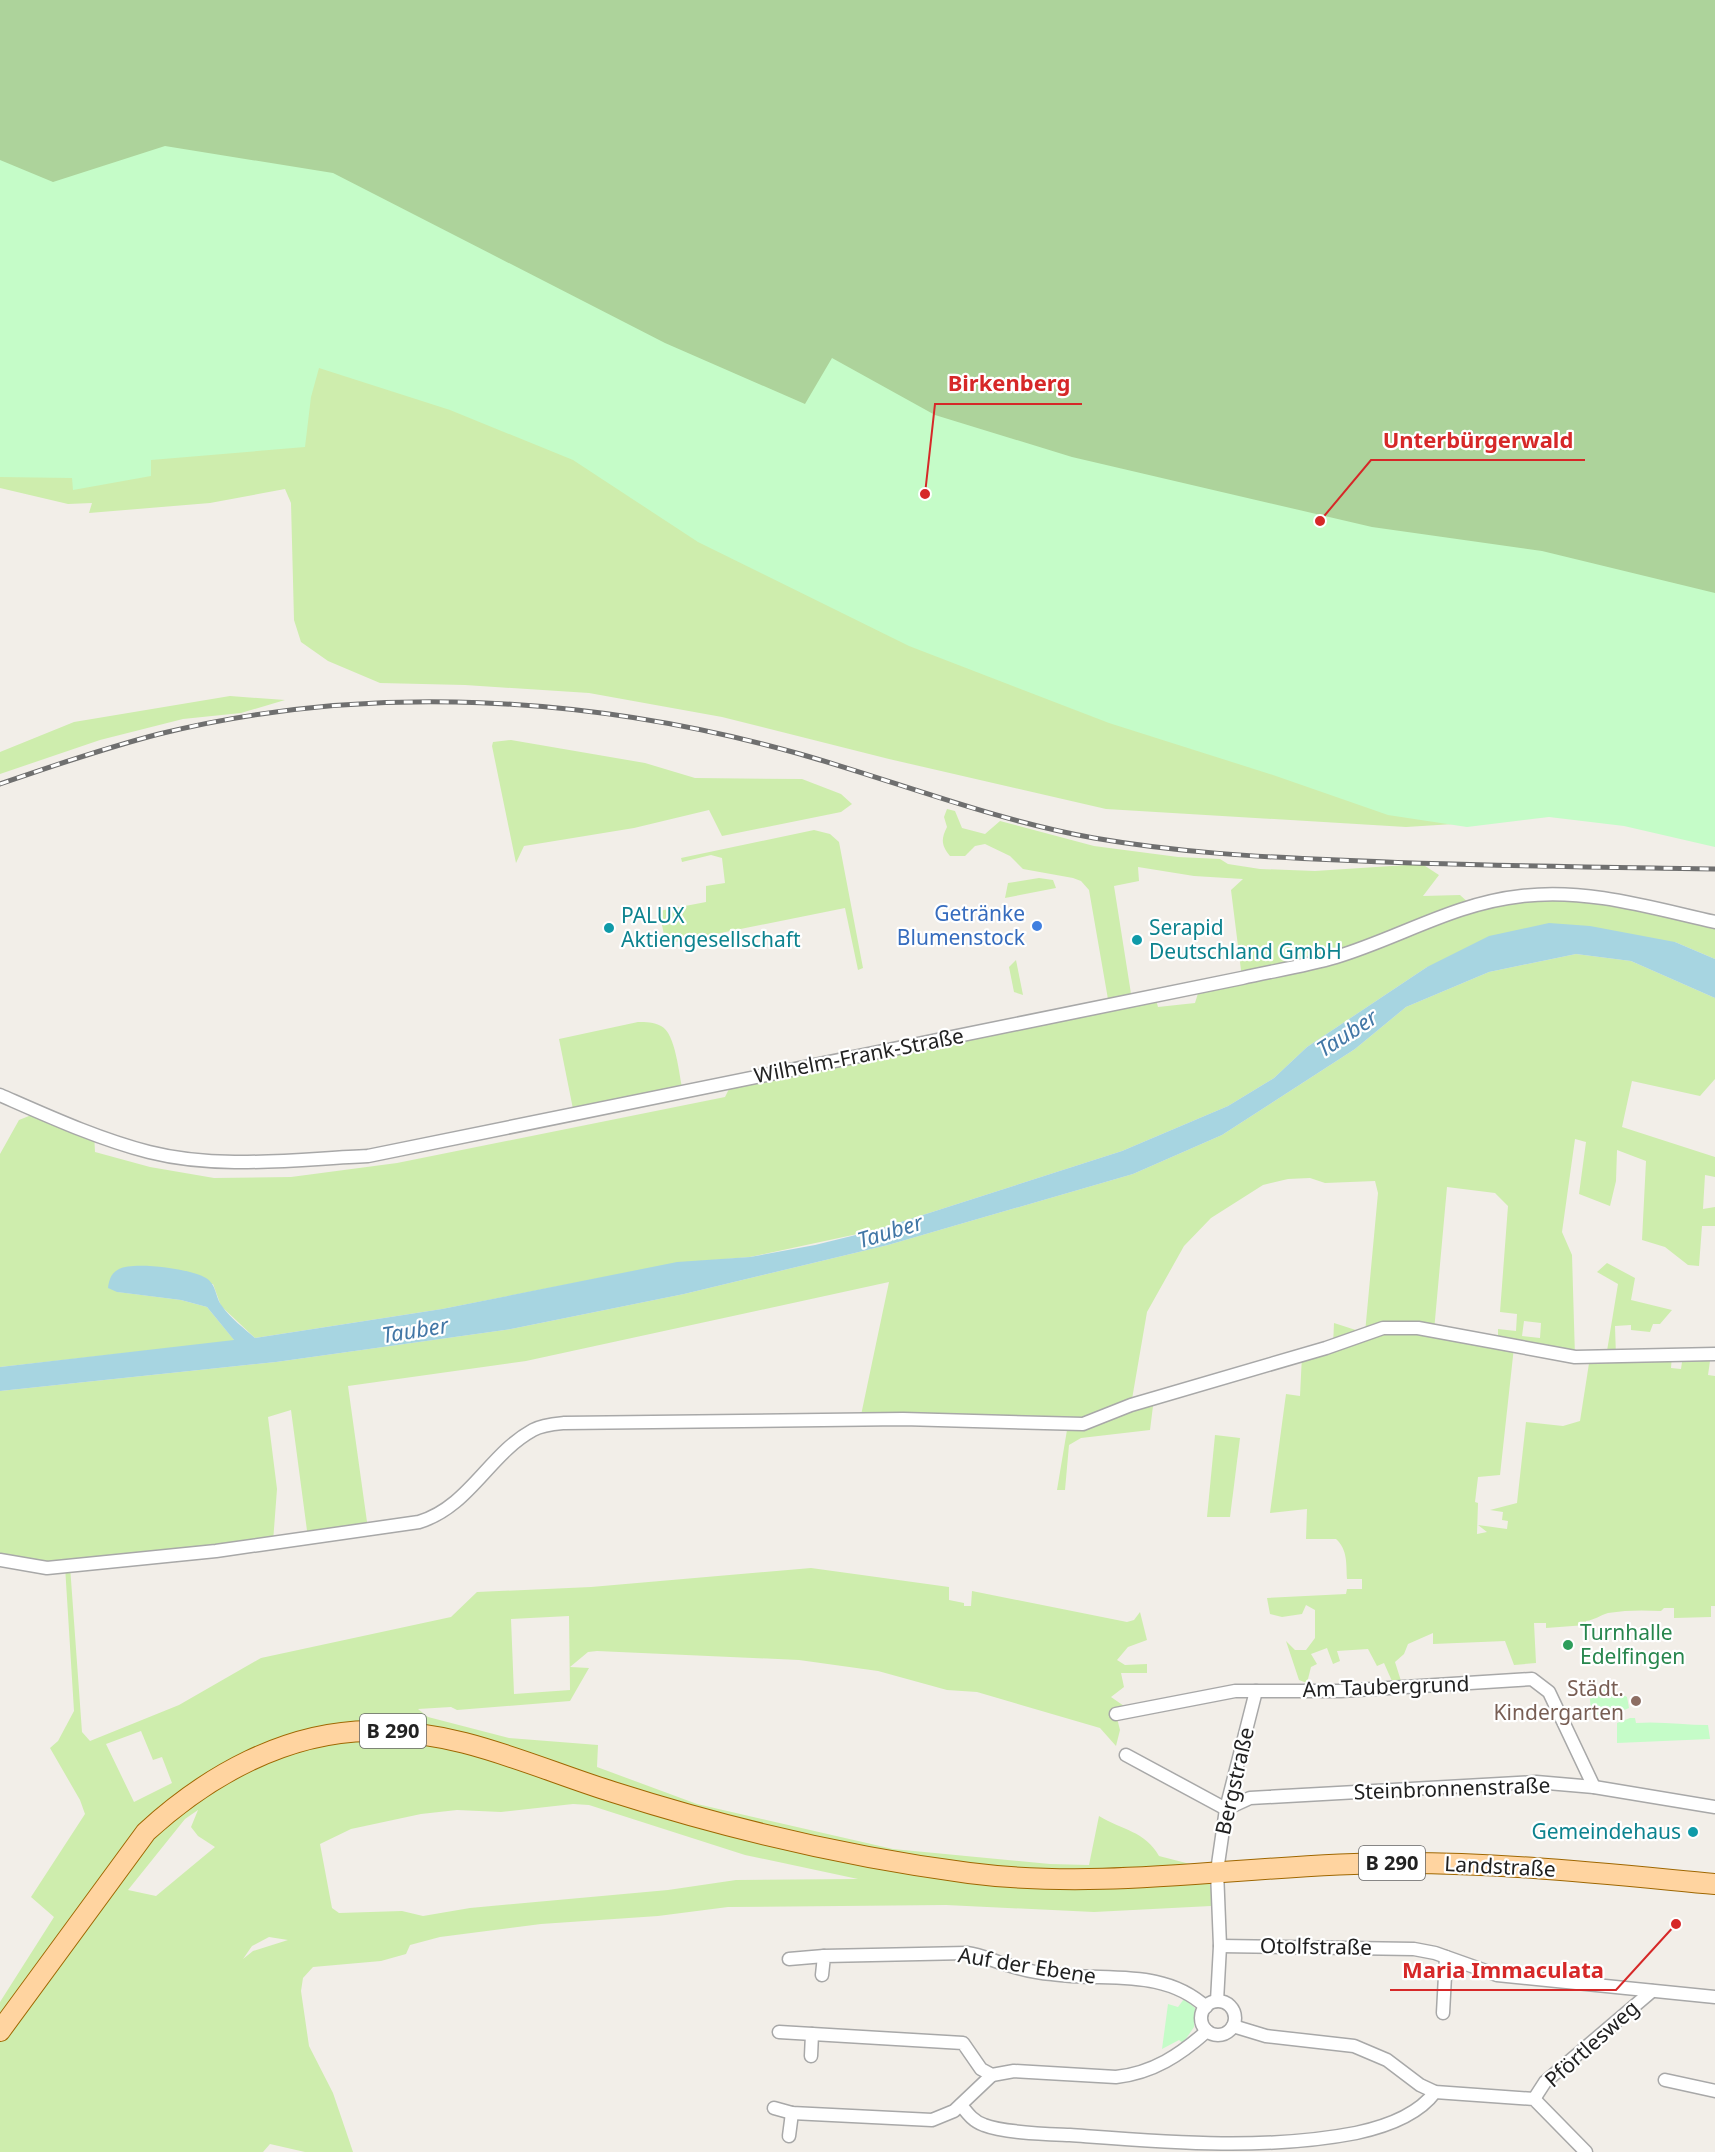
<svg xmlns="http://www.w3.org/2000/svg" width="1715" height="2152" viewBox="0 0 1715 2152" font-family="'Noto Sans',sans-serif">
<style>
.grass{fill:#ceedad;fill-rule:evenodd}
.forest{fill:#add39b}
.park{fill:#c5fcc8}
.water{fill:#a7d5e1}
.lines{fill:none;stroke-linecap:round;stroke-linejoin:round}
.minor-casing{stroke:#a8a8a8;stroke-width:15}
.primary-casing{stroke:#9f6700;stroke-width:22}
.minor{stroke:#fff;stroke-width:12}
.primary{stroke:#ffd4a0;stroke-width:20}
.rail-casing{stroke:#6f6f6f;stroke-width:5}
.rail{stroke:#fff;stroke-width:3;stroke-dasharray:9;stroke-linecap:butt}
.shop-dot{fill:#3f7fe0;stroke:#fff;stroke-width:2}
.culture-dot{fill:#0f9aa8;stroke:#fff;stroke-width:2}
.leisure-dot{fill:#2e9e5b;stroke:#fff;stroke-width:2}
.education-dot{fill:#8d6e63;stroke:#fff;stroke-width:2}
.labels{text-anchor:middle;stroke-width:4.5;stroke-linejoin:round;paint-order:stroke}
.shield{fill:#fff;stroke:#646464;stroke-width:1.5}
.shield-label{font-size:20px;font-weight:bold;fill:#212121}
.shop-label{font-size:21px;fill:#366cbe;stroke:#fff;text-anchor:end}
.culture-label{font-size:21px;fill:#0d838f;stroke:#fff;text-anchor:start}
.street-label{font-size:21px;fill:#212121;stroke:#fff}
.leisure-label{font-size:21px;fill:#27864d;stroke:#fff;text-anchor:start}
.education-label{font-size:21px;fill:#785e54;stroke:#fff;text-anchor:end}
.water-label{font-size:22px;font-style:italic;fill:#4277a6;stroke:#fff}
.leader{fill:none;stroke:#d62828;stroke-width:2}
.callout-dot{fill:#d62828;stroke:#fff;stroke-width:2}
.callout-label{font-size:22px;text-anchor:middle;font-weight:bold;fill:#d62828;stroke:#fff;stroke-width:4.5;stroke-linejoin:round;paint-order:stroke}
</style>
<rect width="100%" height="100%" fill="#f2eee8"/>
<g class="grass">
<path d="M0,337l321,9 1216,465 -51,11 -80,5 -300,-18 -217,-50 -167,-42 -133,-24 -124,-8 -85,-2 -52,-22 -27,-19 -7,-22 -3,-117 -6,-14 -75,14 -121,10 3,-10 -24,1 -68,-16z"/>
<path d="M230,696l55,4 -44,13 -58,6 -83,21 -100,34v-22l74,-30z"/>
<path d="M511,740l134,23 50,15 107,1 39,15 11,10 -11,8 -119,24 -13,-26 -75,18 -110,18 -8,17 -24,-117 1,-4z"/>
<path d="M947,809l8,2 7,17 23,6 15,-13 94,25 84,11 42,2 8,5 32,5 55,2 107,-7 17,11 -16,21 37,-1 12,11 81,-12 162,28v37l-40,-17 -248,25 -120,80 -33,31 -46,28 -106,45 -246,79 -126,27 -73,6 -235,46 -187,29 -34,-32 -8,-22 -95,8 63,8 26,7 28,34 -235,26v-213l19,-34 20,-8 55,21 1,19 55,15 64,11 77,-1 106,-14 328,-66 8,-16 376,-76 -20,-115 -8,-9 -8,-3 -50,-9 -13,-13 -25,-12 -10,2 -10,10h-15c-9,-11 -9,-17 -3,-29l-3,-10zM1138,867l56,9 49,3 -12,11 11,88 -42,9 -5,16 -37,4 -3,-11 -23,4 -18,-114 25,-5z"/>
<path d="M814,830l16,4 9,8 24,126 -5,2 -13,-62 -179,36 -7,-33 47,-9v-16l19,-3 -3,-25 -11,-3 -29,7 -1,-4z"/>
<path d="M1039,878l14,2 3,8 -51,10 3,-15z"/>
<path d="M1576,954l55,7 84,37v81l-15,17 -68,-15 -10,46 93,30v20l-10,-2 -2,34 12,-2v19h-13l-3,40 -11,-1 -23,-18 -23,-7 4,-79 -29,-11 -1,31 -6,25 -31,-12 7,-52 -11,-3 -13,93 10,23 3,102 -61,-10 -14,128 -22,2 -3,25 3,1 -1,31 10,-2 -9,-7 29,4 1,-8 -6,-1 1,-8 -13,-2 27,-7 9,-81 37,4 17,-5 10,-64h16l12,-73 -21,-12 10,-9 28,15 -4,22 41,10 -12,14h-7l-3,8 -19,-2v-5l-16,1 1,31 56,-2 -1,13 10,1 2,-14 32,-1v7h-5l-2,14 7,1v230h-4v11l-37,1v-10h-10l-3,3c-18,-1 -35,-1 -53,2 -8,2 -13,7 -22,8v4l-40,3v-5h-12l2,40 -22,2 -9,-24 -72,3v-11l-25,11 -4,10 -9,8 6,19 14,-1v7l-20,1 -11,-25 -7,3 -9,-17 -31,2 3,10 -7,3 -6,-16 -16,6 6,10 -6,3 -4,16 -8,-3 -13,-39 9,9h11l9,-12v-28l-9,-5 -4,9 -20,3 -12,-3 -3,-16 79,-4 1,-5h15v-10h-15c-1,-15 1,-29 -11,-40h-30l1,-30 -37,4 16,-119 14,2 2,-41 31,-9 1,-23 31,10 13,-140 -3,-12 -50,2 -15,-5 -22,1 -25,6 -52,33 -27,28 -37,66 -16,93 23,-7 -4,32 -69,8 -12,7 -4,45h-8l11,-66 -208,-4 29,-138 -363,79 -178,25 20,143 -60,9 -17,-128 -23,7 9,72 -4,53 -203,24 12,166 8,9 89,-36 82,-47 190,-41 26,-25 114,-5 220,-19 138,19v13l15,3v3h7l1,-15 155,31 7,-2 6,-8 7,28 -19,7 -11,13 8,5 22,-1v9h-26l3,14 -13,10 13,9 -8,8 4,16 -4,16 -16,-18 -123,-36 -30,-2 -69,-19 -79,-11 -202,-9 -9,1 -18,15 19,1 -19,33 -113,9 -6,-3 -33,2 10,8 81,21 89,7 -1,22 100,37 196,45 157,15 39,1 10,-49c23,14 46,15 60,40l58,15 -6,35 -117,6 -148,-7 -218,2 -70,9 -117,8 -101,13 -30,8 -4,9 -25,7 -68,6 -10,11 -2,13 8,55 24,47 20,59h-48l-35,-8 -7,8h-263v-150l54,-85 -23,-20 54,-83 -5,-14 -30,-52 8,-7 16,-30 -9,-145 -65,-6v-169l276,-29 235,-33 173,-35 204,-49 245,-71 89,-39 133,-86 51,-42 83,-35zM1447,1187l48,6 13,13 -8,106 17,2 -1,17 -18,-2v14l-64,-12zM1524,1321l17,2 -1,15 -18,-2zM569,1616l1,74 -56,4 -3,-75zM141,1731l12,29 9,-3 10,26 -38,19 -28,-58zM573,1804l16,1 156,50 113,24 -122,1 -68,10 -198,18 -47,8 -21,-5 -63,2 -7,-5 -12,-64 31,-15 70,-15 36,-4 44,2zM198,1810l-7,17 7,9 17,11 -59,49 -28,-6 57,-71zM269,1937l19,3 -35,11 -10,8 9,-13z"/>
<path d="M1016,960l7,35 -9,-3 -5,-25z"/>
<path d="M638,1022c8,0 16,0 23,4 15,7 18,50 22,66l-109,22 -15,-75z"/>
<path d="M1215,1435l25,3 -10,79h-23z"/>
</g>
<path class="forest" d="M0,0h1715v736l-489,-46 -841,-471 -385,118z"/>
<g class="park">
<path d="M165,146l168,27 332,170 140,61 27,-46 103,57 137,42 300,70 170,24 173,42v254l-91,-21 -75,-9 -82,10 -79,-12 -115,-40 -164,-52 -200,-77 -211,-104 -125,-82 -123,-50 -131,-42 -8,29 -6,50 -154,13v16l-78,14 -1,-12 -72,-1v-317l53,22z"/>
<path d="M1613,1690l14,7 2,11 -17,7 -20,3 -3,-27z"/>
<path d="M1630,1718h5l1,5c24,-2 48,2 72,2l2,14 -93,4v-20z"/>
<path d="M1184,1999l11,9 -1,19 -11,16 -4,-3 -17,9 6,-45 10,3z"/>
</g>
<path class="water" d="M1549,923l41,3 85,16 40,17v39l-84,-37 -55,-7 -87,18 -83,35 -51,42 -133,86 -89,39 -245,71 -204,49 -173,35 -235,33 -276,29v-24l234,-27 -27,-33 -26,-7 -64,-8 -9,-4c1,-8 3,-15 11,-19 15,-8 73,0 87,9 11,7 9,19 16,28 8,12 23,23 33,32l187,-29 235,-47 73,-5 65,-12 61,-15 246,-79 106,-45 46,-28 33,-31 120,-80 62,-31z"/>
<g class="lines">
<g class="minor-casing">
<g id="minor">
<path d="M0,1095c48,21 98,44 149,57 71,18 147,7 219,4l874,-178c31,-7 63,-12 94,-21 63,-19 119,-54 186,-61 65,-8 130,12 193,26"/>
<path d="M0,1560l47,8 169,-17 203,-29c50,-15 70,-68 114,-92 9,-5 21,-6 31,-7l339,-4 180,5 48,-19 195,-57 57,-20h35l157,29 140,-3"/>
<path d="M1116,1714l119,-23h106l191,-12 17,13 45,95"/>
<path d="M1126,1755l100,54 24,-11 286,-16 58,5 121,20"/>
<path d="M1220,1946l194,3 21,4 62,22 218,22"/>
<path d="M789,1959l35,-3"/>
<path d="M822,1975l2,-19 143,-3c16,2 28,9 44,13 13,4 27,7 41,8 53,8 110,-7 154,33"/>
<path d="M1217,2001l3,-55 -3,-75 9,-62 30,-118"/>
<circle cx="1218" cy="2018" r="17"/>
<path d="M1443,2013l3,-56"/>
<path d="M1233,2026l33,10 88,10 33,14 33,25 15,7 99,7 52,53"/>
<path d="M779,2032l184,11 18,26 11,6 22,-4 102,6c37,-4 64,-22 91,-46"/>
<path d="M811,2056l1,-22"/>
<path d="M1665,2080l50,11"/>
<path d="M1534,2099l11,-17 107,-91"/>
<path d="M961,2105c7,9 12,16 23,20 20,8 64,9 86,10 94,7 193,16 286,-2 28,-6 62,-18 79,-41"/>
<path d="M774,2108l18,5 140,7 22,-9 38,-36"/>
<path d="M789,2136l3,-23"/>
</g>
</g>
<g class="primary-casing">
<path id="primary" d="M0,2031l146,-199c61,-56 139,-100 224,-101 87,-2 163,36 243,61 116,37 235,65 356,81 140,18 282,-9 422,-10 108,-1 216,11 324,21"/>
</g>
<use href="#minor" class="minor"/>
<use href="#primary" class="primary"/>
<g class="rail-casing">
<path id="rail" d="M0,784c52,-18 105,-36 159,-50 210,-52 434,-38 641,20 98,28 193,66 294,84 81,14 163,19 244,22 126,6 251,7 377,9"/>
</g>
<use href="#rail" class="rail"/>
</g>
<circle class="shop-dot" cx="1037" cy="926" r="6"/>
<g class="culture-dot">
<circle cx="609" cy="928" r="6"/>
<circle cx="1137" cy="940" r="6"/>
<circle cx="1693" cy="1832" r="6"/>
</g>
<circle class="leisure-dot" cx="1568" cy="1645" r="6"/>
<circle class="education-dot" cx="1636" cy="1701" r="6"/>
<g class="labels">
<g class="shield">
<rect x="360" y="1714" width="66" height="34" rx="4.5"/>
<rect x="1359" y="1846" width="66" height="34" rx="4.5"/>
</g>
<g class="shield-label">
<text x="393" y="1738">B 290</text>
<text x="1392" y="1870">B 290</text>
</g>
<g class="shop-label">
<text x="1025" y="921">Getränke<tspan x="1025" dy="24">Blumenstock</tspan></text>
</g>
<g class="culture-label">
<text x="621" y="923">PALUX<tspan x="621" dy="24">Aktiengesellschaft</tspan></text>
<text x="1149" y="935">Serapid<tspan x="1149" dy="24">Deutschland GmbH</tspan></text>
<text x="1681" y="1839" text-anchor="end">Gemeindehaus</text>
</g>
<g class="street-label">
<text transform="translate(859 1056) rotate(-11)" y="7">Wilhelm-Frank-Straße</text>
<text transform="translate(1386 1687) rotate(-2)" y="7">Am Taubergrund</text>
<text transform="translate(1235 1781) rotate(-77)" y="7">Bergstraße</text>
<text transform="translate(1452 1789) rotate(-2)" y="7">Steinbronnenstraße</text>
<text transform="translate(1500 1867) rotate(3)" y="7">Landstraße</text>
<text transform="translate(1316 1947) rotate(1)" y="7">Otolfstraße</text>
<text transform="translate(1027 1966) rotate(9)" y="7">Auf der Ebene</text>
<text transform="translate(1592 2044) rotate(-42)" y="7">Pförtlesweg</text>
</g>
<g class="leisure-label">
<text x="1580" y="1640">Turnhalle<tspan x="1580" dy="24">Edelfingen</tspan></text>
</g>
<g class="education-label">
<text x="1624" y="1696">Städt.<tspan x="1624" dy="24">Kindergarten</tspan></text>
</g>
<g class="water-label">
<text transform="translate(1347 1033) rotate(-33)" y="8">Tauber</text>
<text transform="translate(890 1231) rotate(-17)" y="8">Tauber</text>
<text transform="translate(415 1330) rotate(-9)" y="8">Tauber</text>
</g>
</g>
<path class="leader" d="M925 494L935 404H1082M1320 521L1371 460H1585M1676 1924L1616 1990H1390"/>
<g class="callout-dot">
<circle cx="925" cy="494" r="6"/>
<circle cx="1320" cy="521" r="6"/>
<circle cx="1676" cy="1924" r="6"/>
</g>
<g class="callout-label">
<text x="1009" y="391">Birkenberg</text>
<text x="1478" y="448">Unterbürgerwald</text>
<text x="1503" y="1978">Maria Immaculata</text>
</g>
</svg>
